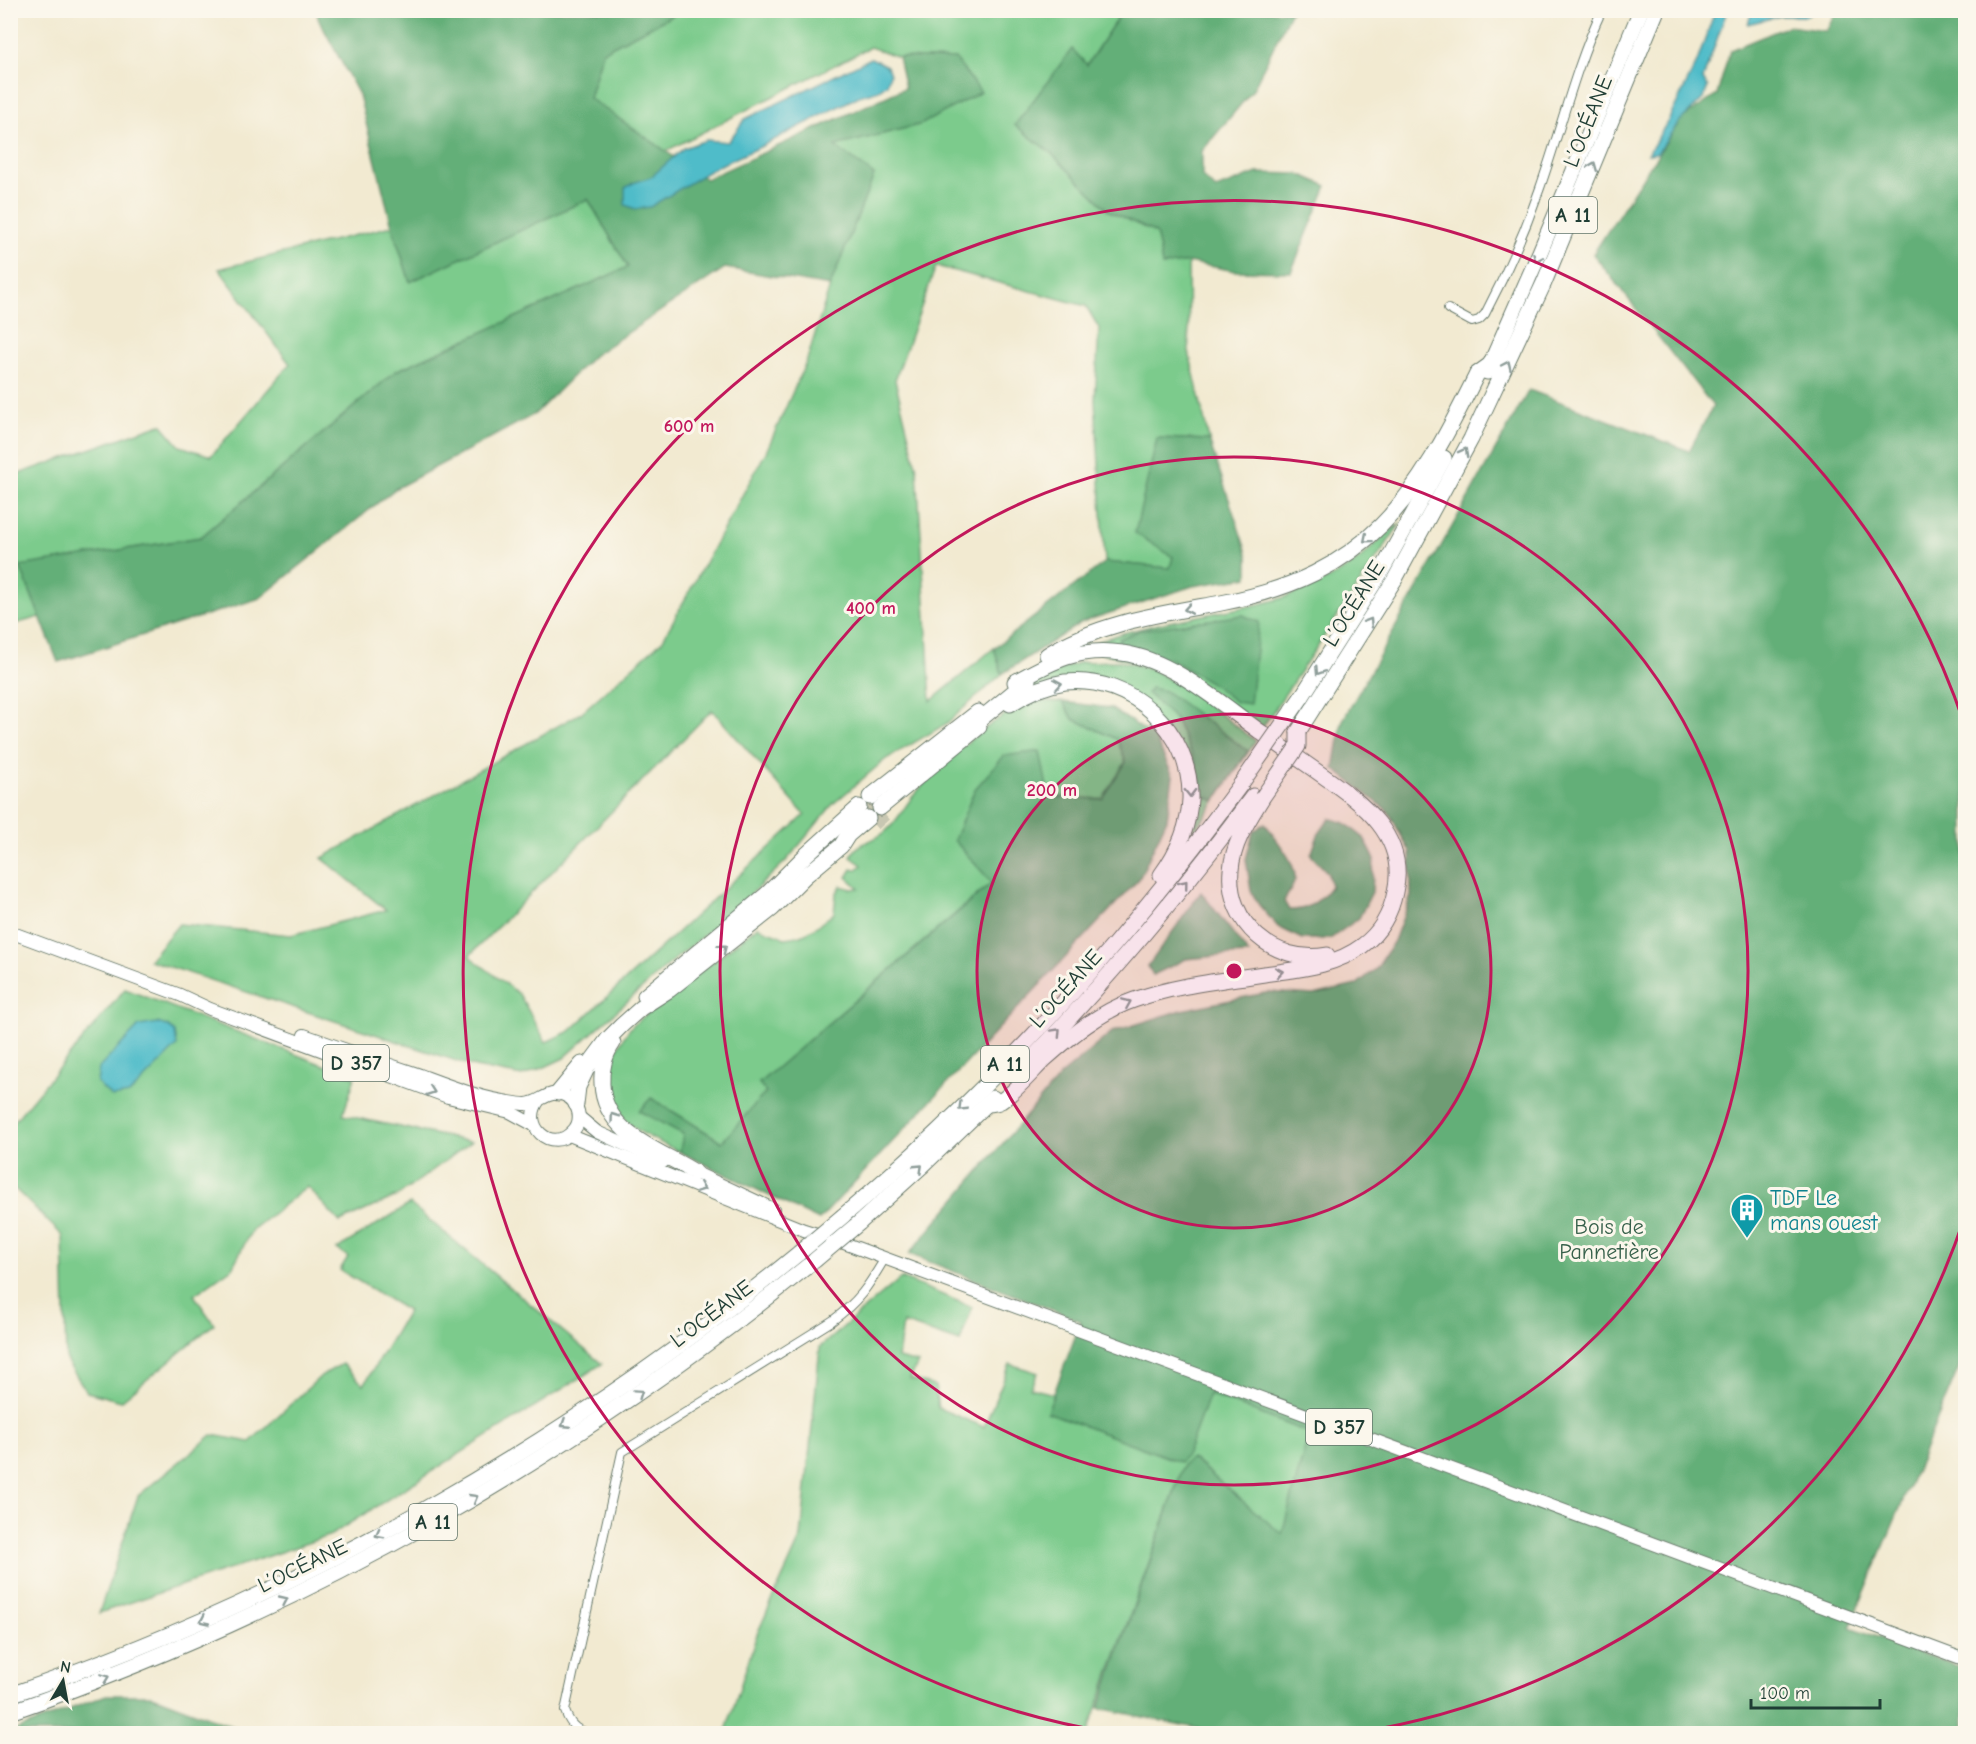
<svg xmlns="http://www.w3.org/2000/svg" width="1976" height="1744" viewBox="0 0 1976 1744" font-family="'Comic Neue',sans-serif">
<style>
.green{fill:#7bcb8c;stroke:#4d8460;stroke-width:1.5;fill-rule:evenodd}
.forest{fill:#64af78;stroke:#427656;stroke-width:1.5}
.water{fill:#4fbcc9;stroke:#377c7e;stroke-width:1.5}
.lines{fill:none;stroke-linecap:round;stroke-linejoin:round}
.highway-tunnel{stroke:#c8c7b2;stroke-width:15;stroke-dasharray:15 8;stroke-linecap:butt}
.street-casing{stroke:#697a6b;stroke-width:10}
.primary-casing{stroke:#697a6b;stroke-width:14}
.highway-casing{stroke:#697a6b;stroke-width:17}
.street{stroke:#fff;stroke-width:8}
.primary{stroke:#fff;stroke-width:12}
.highway{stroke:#fff;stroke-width:15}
.highway-bridge-casing{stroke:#697a6b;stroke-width:17;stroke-linecap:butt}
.highway-bridge{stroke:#fff;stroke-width:15}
.oneway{stroke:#8f9e9a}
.ring{fill:none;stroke:#c2185b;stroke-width:3}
.labels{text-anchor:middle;stroke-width:6;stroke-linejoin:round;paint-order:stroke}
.shield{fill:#fbf7ec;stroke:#61756b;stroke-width:1.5}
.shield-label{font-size:21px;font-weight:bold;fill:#1f3d34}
.street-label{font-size:22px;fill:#1f3d34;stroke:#fbf7ec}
.culture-label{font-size:22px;fill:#0d838f;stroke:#fbf7ec;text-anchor:start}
.park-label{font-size:22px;fill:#36604a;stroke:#fbf7ec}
.centre{fill:#c2185b;stroke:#fbf7ec;stroke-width:3}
.ring-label{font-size:18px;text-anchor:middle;font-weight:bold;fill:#c2185b;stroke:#fbf7ec;stroke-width:6;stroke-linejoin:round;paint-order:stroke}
</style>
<rect width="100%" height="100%" fill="#fbf7ec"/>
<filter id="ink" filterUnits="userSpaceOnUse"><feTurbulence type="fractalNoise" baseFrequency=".0167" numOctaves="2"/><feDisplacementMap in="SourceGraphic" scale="12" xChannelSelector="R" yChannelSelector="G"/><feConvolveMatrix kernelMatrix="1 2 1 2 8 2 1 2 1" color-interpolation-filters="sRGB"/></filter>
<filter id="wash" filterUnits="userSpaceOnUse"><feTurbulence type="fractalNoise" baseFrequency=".008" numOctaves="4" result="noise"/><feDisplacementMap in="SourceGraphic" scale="24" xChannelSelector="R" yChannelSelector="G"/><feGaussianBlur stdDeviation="1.35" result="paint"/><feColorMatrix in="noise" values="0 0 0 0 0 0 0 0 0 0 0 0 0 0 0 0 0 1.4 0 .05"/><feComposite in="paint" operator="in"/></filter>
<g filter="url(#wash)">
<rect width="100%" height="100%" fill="#f2ead1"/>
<g class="green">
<path d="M681,11h441l-36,55 -14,-16 -57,75 36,28 58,58 47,22 4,17 2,16 26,-4 1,90 20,88 -52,-2 16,119 -3,11 -65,-6 -10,-162 4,-72 -13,-22 -150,-40 -41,114 22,89 14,232 63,-53 8,26 -56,50 -60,35 -53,45 -46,56 -54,51 -58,48 -111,99 -19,9 -23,9 -47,-9 -326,-107 30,-36 112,11 95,-25 -64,-52 259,-145 81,-72 104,-189 41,-92 23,-74 44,-111 -40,-29 88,-22 33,-65 -57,-2 -28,-10 -204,104 -77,-53 14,-47zM712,710l93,105 -235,216 -24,11 -27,-48 -50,-38z"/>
<path d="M588,199l40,68 -232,104 -195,166 -181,29 20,51 -29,8 -1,-148 151,-53 19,22 31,10 79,-92 -71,-95 173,-43 18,56z"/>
<path d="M1400,524l-138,204 -71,-51 -108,-29c46,-21 98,-28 147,-38 20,-4 40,-7 58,-14 25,-9 53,-22 74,-39 12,-10 24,-26 38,-33z"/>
<path d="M1119,661l32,8 37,21 68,51 -65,96 4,-21 2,-26 -7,-31 -71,-75 -102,10 32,-21 32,-11z"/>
<path d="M1037,701l26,1 10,17 44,20 9,22 -23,38 -54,-2 -57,85 -233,201 8,9 -45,50 -71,-44 32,36 -3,18c-19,-9 -38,-17 -53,-30 -30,-26 -16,-72 6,-97l125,-99c8,7 18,6 26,12 24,-2 32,-11 50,-25l2,-19 5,-8 11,3 7,-1 -12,-11 5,-8 4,1 6,-5 -11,-8c6,-16 24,-15 35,-26 12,-10 18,-24 28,-36 25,-29 85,-87 123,-94z"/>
<path d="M125,989l230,88 -12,38 128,27 -72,53 -59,27 -33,-35 -55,43 -20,38 -38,27 20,29 -93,77 -34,-9 -21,-32 -3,-124 -52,-51v-60z"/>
<path d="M410,1204l192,160 -271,171 -232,78 39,-117 74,-61 38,7 72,-67 20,-11 22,21 44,-74 -68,-41 8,-13 -11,-8z"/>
<path d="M901,1278l71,29 -12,35 -57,-19 -5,35 20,5 -8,16 25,7 3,22 46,19 26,-63 28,9 -8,15 24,6 -6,18 139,41 22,-60 100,40 -27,102 -90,-77 -8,6 -96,269 -363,1 32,-100 44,-97 19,-190z"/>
</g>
<g class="forest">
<path d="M317,11h364l-78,40 -14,47 117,81 199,-91 -7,-31 57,2 26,33 -59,32 -87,22 39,29 -44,111 -105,-18 -132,88 -58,58 -140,75 -135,109 -202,64 -38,-96 181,-29 195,-166 232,-104 -40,-68 -178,83 -18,-56 -33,-131 -41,-77z"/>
<path d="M1122,11h169l-39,80 -50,60v26l14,12 41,-16 42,1 28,12 -36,86 -56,-1 -47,-9 -26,4 -2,-16 -4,-17 -47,-22 -58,-58 -36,-28 57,-76 15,16z"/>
<path d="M1837,11h128v1342l-115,274 115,42v64l-740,1 -126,-26 85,-244 7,-6 91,76 27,-101 -100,-39 -22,60 -7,8 -133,-50 34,-91 -172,-67 151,-178 52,-44 70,-22 88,-18 44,3 42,-10 21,-17 17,-27 17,-45 -1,-44 -22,-41 -54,-42 8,-47 187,-332 160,61 24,-45 -120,-152 88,-135 36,-24 13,-45 59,-24 37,5z"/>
<path d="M1157,438l52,2 39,116v21l-55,9 -111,36 -80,52 -8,-26 111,-86 65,6 3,-11 -38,-24z"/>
<path d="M1243,615l16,7 -9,82 -14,-2 -26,-20 -41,-24 -50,-11v-8l21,-9z"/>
<path d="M1151,688l14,3 83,60 -33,50 -11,-5 -10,-37 -19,-40 -28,-26z"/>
<path d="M1063,702l47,6 44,28 19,40 -6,43 -28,60 -320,341 -139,-68 3,-18 -44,-23 12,-13 71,44 44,-50 -7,-9 233,-200 -38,-43 21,-51 29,-33 36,-5 9,46 54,2 23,-37 -9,-23 -44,-20z"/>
<path d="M1330,818l15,5 19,15 10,20 -2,34 -13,26 -29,21h-28l-24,-12 -19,-22 -8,-14 -5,-32 7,-27 12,-9c9,15 31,38 30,56 -1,7 -7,15 -11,22l5,9c19,1 31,-9 42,-24l-3,-13 -17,-18 7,-20z"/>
<path d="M1201,892l48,62 -22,1 -41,4 -33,16 -5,-9z"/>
<path d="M106,1695h44l100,38h-239v-1z"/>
</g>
<g class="water">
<path d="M1715,11h12l-24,68 5,8 -5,12 -24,23 -22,31 -9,1 20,-33 29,-59z"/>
<path d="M1752,11v-1l61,1 -6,5h-27l-32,8z"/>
<path d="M871,58l16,8 3,8 -3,10 -8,6 -20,6 -99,51 -44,20 -66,40 -15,2 -10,-4v-17l8,-5 18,-6 33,-29 22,-8 22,2 17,-23z"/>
<path d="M157,1023l10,3 8,6 2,14 -48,48 -17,3 -15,-14 2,-15 40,-42z"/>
</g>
</g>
<g filter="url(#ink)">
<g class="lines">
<g class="highway-tunnel">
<path d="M863,813l12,-10"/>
<path d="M873,824l11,-10"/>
</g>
<g class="street-casing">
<g id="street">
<path d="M1448,309l24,13 7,-2 6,-6c21,-40 40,-83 55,-126 21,-59 35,-121 62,-178"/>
<path d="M595,1734c-17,-2 -24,-7 -30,-23l57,-259 210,-131c27,-20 36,-34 53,-63"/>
</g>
</g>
<g class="primary-casing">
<g id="primary">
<path d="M10,932l170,63 30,14 238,88 62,15 24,13"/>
<path d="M304,1035c39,14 77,27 116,40 27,10 55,21 83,26 7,1 16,3 23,3 14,-1 23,-15 38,-9 15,6 20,26 8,37 -21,22 -52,-7 -33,-32"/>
<path d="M579,1117l18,15 66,30"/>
<path d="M569,1135l235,95 29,9 1133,421"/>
<path d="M688,1171l8,2 77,36"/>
</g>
</g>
<g class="highway-casing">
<g id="highway">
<path d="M1487,372l53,-120 101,-242"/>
<path d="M1047,655c53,-33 114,-41 174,-52 148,-28 194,-103 256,-229l14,-10"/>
<path d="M1301,698l80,-126 63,-114"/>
<path d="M1010,704c17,-11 35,-19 55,-22 67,-7 127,50 125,117 -1,27 -13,54 -29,76"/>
<path d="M971,732l6,-10 51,-42"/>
<path d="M1298,732l97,-153 76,-140 72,-154 114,-275"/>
<path d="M870,797l108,-85"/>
<path d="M1262,798c-14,23 -29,45 -31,72 -5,53 44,95 96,85"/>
<path d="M880,808l99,-81"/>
<path d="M645,996l122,-102 40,-40 52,-47"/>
<path d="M613,1043c-8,11 -12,27 -11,41 2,51 59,66 94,89"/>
<path d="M1025,1066c81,-85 158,-175 228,-270"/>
<path d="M558,1093l24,-29"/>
<path d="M576,1104l2,-17 10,-21 20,-27 14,-14 19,-17 28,-18 104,-82 32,-32 36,-30 7,-11 20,-17"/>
<path d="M987,1104c5,0 10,-1 14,-3 14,-9 31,-29 43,-41 27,-24 55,-48 90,-60 42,-15 86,-19 130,-26 33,-5 70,-7 98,-28 18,-13 29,-33 33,-54 13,-56 -33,-89 -73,-117 -20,-14 -40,-28 -60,-42 -41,-29 -89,-73 -140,-80 -43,-7 -71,9 -107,29"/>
<path d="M843,1216c150,-126 282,-274 398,-432"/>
<path d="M859,1223l62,-56 72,-69"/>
<path d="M10,1695c287,-97 554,-250 789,-442"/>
<path d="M10,1712c298,-103 561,-254 805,-452"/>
</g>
</g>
<use href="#street" class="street"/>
<use href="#primary" class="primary"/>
<use href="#highway" class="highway"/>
<g class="highway-bridge-casing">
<g id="highway-bridge">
<path d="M1241,784l60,-86"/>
<path d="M1262,798l36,-52v-14"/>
<path d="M799,1253l44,-37"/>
<path d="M815,1260l44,-37"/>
</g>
</g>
<use href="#highway-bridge" class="highway-bridge"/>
</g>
<defs><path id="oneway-chevron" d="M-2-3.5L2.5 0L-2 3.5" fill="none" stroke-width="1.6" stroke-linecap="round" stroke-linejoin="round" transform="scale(1.5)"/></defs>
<g class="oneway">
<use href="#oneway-chevron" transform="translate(1593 166) rotate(-68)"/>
<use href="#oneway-chevron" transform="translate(1537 258) rotate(113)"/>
<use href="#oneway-chevron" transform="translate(1507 365) rotate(-65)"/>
<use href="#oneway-chevron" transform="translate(1464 452) rotate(-62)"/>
<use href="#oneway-chevron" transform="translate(1367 539) rotate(140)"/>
<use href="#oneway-chevron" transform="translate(1188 609) rotate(170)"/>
<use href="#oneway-chevron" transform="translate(1369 622) rotate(-58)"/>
<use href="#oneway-chevron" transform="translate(1319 671) rotate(123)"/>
<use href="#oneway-chevron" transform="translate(1058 684) rotate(-10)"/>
<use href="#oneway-chevron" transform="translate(1190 793) rotate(89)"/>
<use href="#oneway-chevron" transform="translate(1184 884) rotate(-51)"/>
<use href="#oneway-chevron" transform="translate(723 948) rotate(-38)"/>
<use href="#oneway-chevron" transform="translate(1279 972) rotate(-9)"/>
<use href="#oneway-chevron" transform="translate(1127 1003) rotate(-23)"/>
<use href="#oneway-chevron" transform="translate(1057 1032) rotate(-47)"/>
<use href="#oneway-chevron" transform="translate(431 1091) rotate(20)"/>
<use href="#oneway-chevron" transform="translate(962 1107) rotate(136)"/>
<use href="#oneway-chevron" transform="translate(614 1117) rotate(-126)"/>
<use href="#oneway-chevron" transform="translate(919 1168) rotate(-43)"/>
<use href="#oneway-chevron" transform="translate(701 1188) rotate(22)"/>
<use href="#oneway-chevron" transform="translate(639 1393) rotate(-35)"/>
<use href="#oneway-chevron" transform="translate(565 1424) rotate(147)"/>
<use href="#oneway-chevron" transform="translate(474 1498) rotate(-30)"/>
<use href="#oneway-chevron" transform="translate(379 1534) rotate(152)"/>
<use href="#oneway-chevron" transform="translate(284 1600) rotate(-25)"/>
<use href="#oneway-chevron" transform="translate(204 1620) rotate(155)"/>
<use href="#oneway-chevron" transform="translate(105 1678) rotate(-21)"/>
</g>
</g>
<circle cx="1234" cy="971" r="257" fill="#c2185b" fill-opacity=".12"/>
<g class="ring">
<circle cx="1234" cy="971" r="257"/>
<circle cx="1234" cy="971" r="514"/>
<path d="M1965 1216A771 771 0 0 1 1355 1733M1113 1733A771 771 0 1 1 1965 726"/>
</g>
<defs>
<g id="building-pin" transform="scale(1.725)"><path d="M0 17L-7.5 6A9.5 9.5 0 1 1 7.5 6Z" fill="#0f9aa8" stroke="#fbf7ec"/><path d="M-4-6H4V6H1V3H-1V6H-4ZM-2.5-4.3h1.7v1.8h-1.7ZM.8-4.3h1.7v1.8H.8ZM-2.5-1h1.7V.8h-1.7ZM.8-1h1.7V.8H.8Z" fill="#fff"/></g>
</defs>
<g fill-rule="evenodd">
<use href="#building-pin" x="1747" y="1210"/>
</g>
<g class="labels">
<g class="shield">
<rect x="1549" y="197" width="48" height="36" rx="4.5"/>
<rect x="323" y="1045" width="66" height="36" rx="4.5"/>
<rect x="981" y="1046" width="48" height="36" rx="4.5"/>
<rect x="1306" y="1409" width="66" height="36" rx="4.5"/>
<rect x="409" y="1504" width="48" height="36" rx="4.5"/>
</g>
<g class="shield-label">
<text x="1573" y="222">A 11</text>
<text x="356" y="1070">D 357</text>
<text x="1005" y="1071">A 11</text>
<text x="1339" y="1434">D 357</text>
<text x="433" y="1529">A 11</text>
</g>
<g class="street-label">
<text transform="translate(1587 121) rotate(-68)" y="8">L’OCÉANE</text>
<text transform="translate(1353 603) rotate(-58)" y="8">L’OCÉANE</text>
<text transform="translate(1065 988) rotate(-48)" y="8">L’OCÉANE</text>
<text transform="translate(711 1313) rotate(-37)" y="8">L’OCÉANE</text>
<text transform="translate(302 1565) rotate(-26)" y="8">L’OCÉANE</text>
</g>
<g class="culture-label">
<text x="1770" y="1205">TDF Le<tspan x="1770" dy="25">mans ouest</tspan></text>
</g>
<g class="park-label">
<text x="1609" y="1234">Bois de<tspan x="1609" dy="25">Pannetière</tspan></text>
</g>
</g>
<circle cx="1234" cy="971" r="9" class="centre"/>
<g class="ring-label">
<text x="689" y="432">600 m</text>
<text x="871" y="614">400 m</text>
<text x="1052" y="796">200 m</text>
</g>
<rect width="1976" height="1744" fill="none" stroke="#fbf7ec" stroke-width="36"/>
<g transform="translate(63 1681) rotate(10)" stroke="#fbf7ec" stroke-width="4.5" paint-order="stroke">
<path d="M0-4.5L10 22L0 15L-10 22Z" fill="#1f3d34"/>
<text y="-9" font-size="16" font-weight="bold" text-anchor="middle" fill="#1f3d34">N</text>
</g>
<path d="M1751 1699v9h129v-9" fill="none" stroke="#1f3d34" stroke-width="3"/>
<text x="1760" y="1699" font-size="18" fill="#1f3d34" stroke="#fbf7ec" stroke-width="4.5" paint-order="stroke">100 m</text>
</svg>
